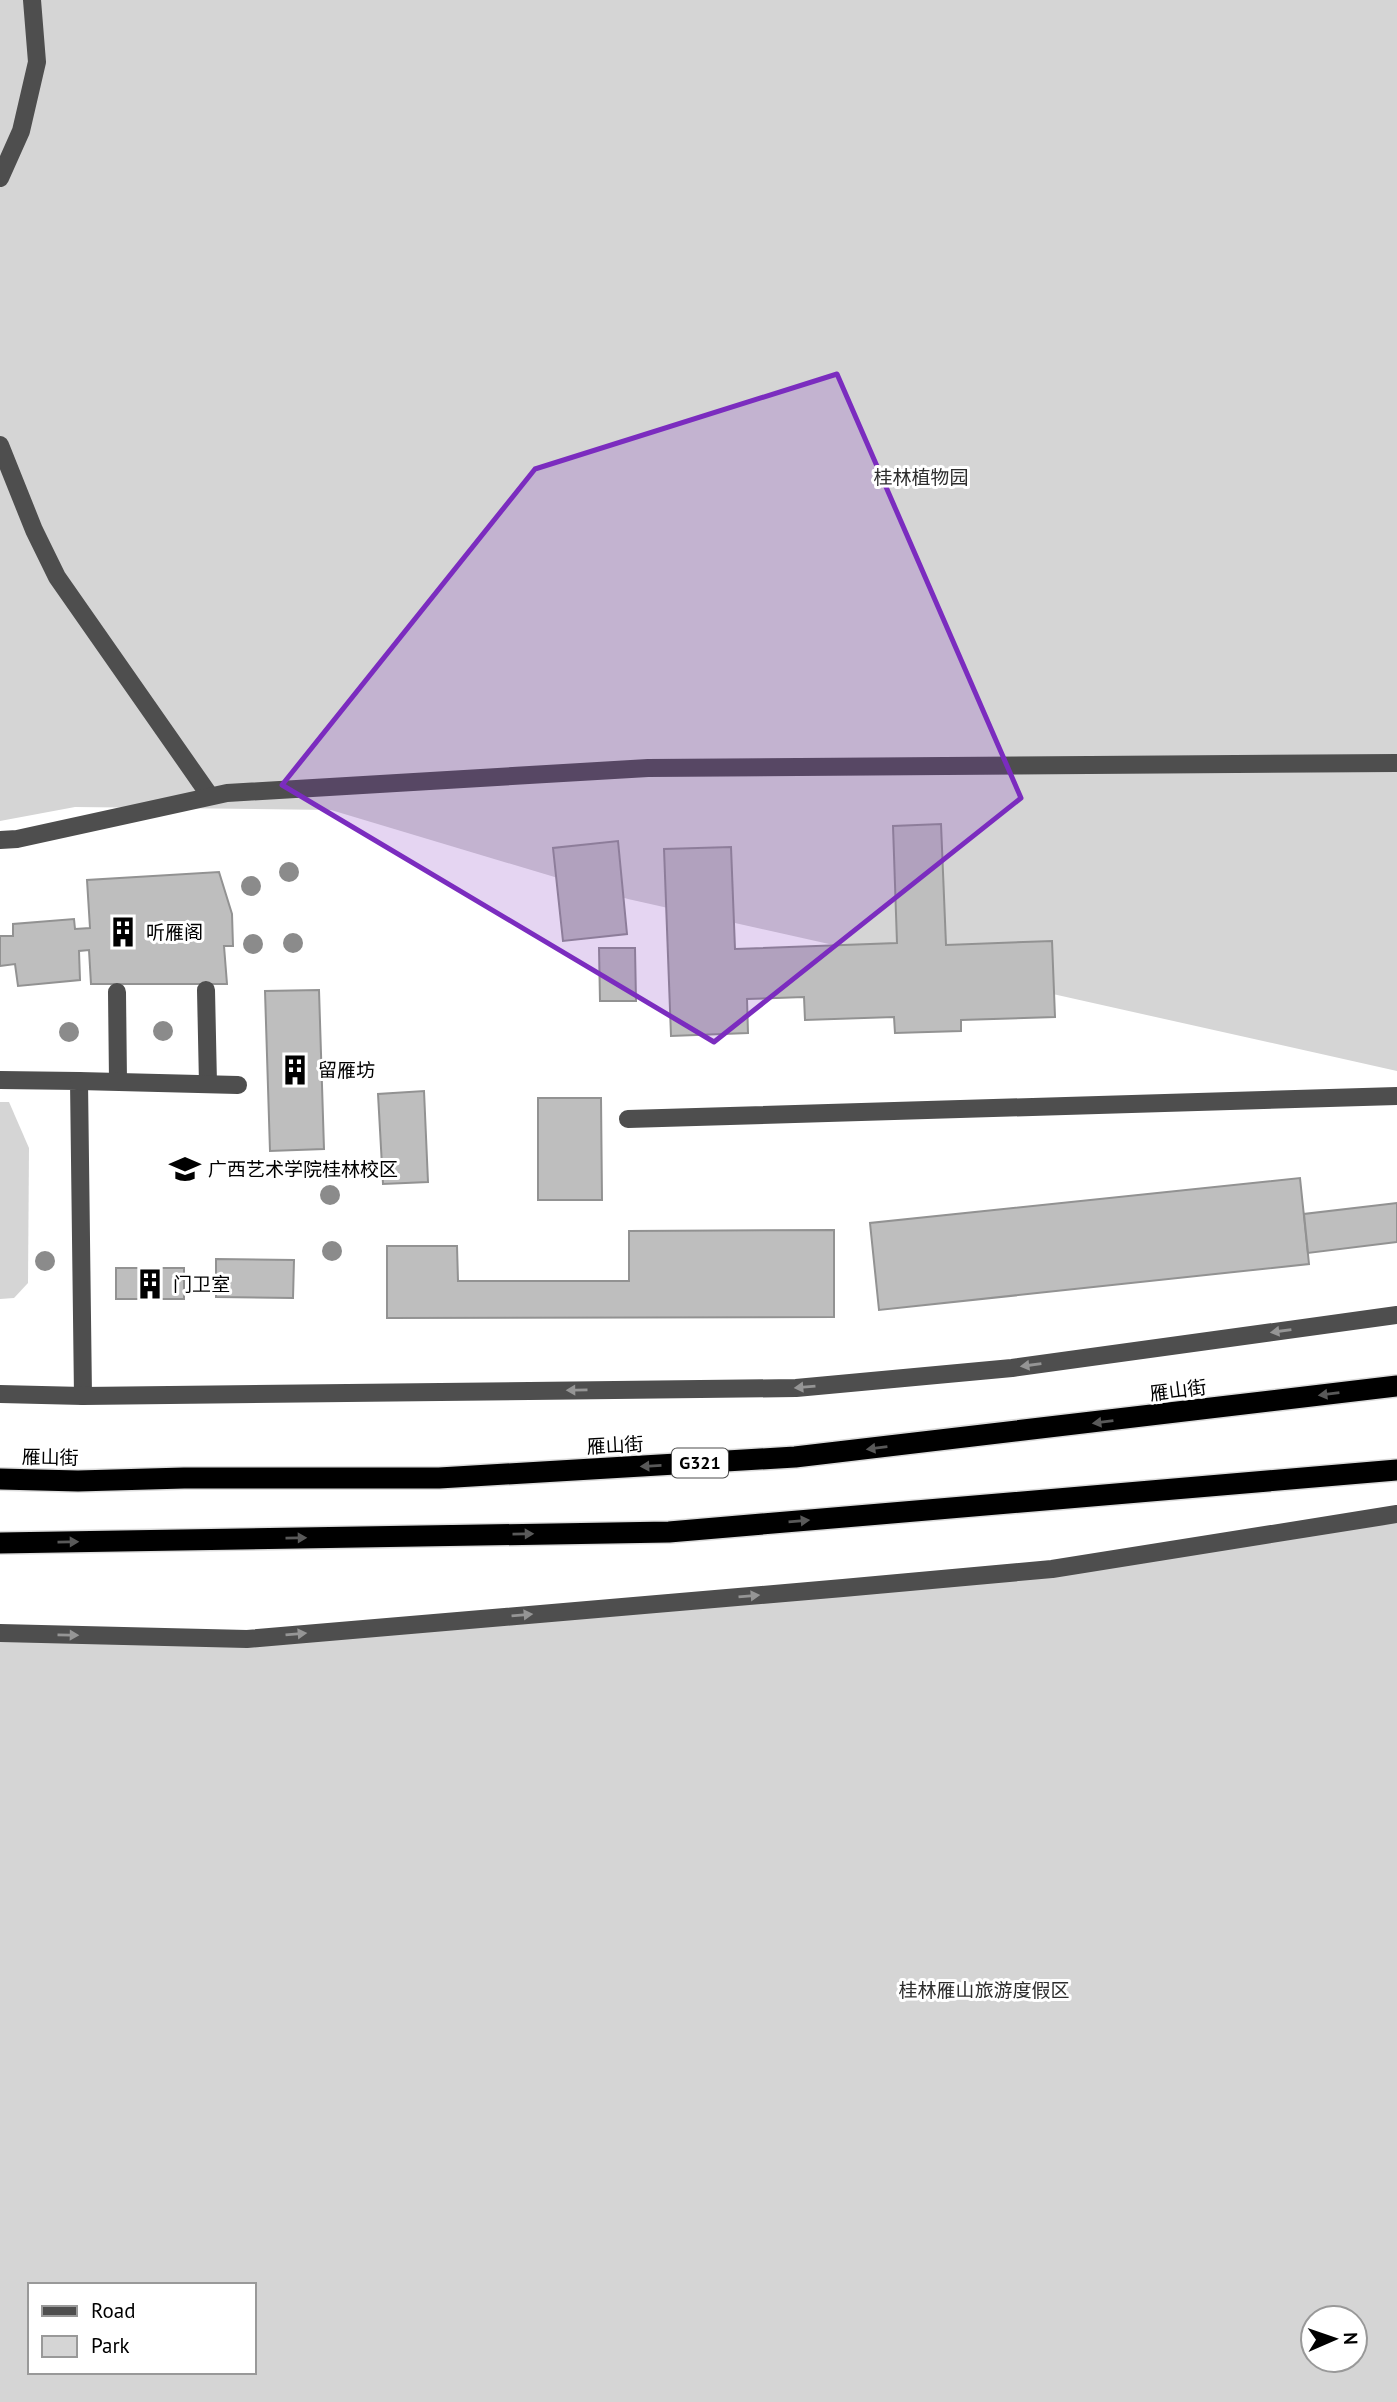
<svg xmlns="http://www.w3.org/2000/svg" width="1397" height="2402" viewBox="0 0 1397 2402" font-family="'PT Sans','Noto Sans SC',sans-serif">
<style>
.green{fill:#d5d5d5;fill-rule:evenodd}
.building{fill:#bebebe;stroke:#929292;stroke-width:2}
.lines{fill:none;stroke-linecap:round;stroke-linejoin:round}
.highway-casing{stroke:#dbdbdb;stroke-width:24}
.minor{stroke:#4e4e4e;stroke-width:18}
.highway{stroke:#000;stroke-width:21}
.tree{fill:#8b8b8b}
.oneway{fill:#959595}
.oneway2{fill:#595959}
.marked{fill:#7b2cbf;fill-opacity:0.2;stroke:#7b2cbf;stroke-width:5;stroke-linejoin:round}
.labels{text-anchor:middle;stroke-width:6;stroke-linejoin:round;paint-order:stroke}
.shield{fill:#fff;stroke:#4c4c4c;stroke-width:2}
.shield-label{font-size:18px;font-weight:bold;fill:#000}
.park-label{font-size:19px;fill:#2c2c2c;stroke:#fff}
.poi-label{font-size:19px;fill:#000;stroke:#fff;text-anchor:start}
.street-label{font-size:19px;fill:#000;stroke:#fff}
</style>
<rect width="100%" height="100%" fill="#fff"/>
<g class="green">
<path d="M0,0h1397v1071l-769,-172 -297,-89 -256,-3 -75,14z"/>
<path d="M0,1102h9l20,46 -1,135 -14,15 -14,1z"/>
<path d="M1397,1514v888h-1397v-769l247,6 805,-70zM30,2285h224v87h-224zM1313,2318h42v42h-42z"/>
</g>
<g class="building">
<path d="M941,824l5,121 106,-4 3,76 -94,3v11l-66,2 -1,-16 -89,3 -1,-23 -57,2 1,34 -77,3 -7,-187 67,-2 4,102 162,-6 -4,-117z"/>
<path d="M618,841l9,93 -64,7 -10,-93z"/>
<path d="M219,872l13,42 1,32h-9l3,38h-136l-2,-34 -10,1 1,29 -62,6 -3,-22 -15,2v-30h13v-12l61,-5 1,10 15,-1 -3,-48z"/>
<path d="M599,948h36l1,53h-36z"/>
<path d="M319,990l5,159 -54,2 -5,-160z"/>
<path d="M424,1091l4,91 -45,2 -5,-90z"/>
<path d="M538,1098h63l1,102h-64z"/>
<path d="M1300,1178l9,86 -430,46 -9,-87z"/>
<path d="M1397,1203v39l-89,11 -4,-39z"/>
<path d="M834,1230v87l-447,1v-72h70l1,35h171v-50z"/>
<path d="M216,1259l78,1 -1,38 -77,-1z"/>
<rect x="116" y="1268" width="68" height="31"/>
</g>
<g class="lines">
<g class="highway-casing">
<g id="highway">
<path d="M0,1479l78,2 106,-3h255l356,-21 602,-71"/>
<path d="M0,1543l669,-11 728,-62"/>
</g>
</g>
<g class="minor">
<path d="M0,178l21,-47 16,-69 -5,-62"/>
<path d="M0,445l34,85 23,47 153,219"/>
<path d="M0,840l17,-1 210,-46 421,-25 749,-5"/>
<path d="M206,990l2,94"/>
<path d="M117,992l1,89"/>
<path d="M0,1080l79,1 4,315"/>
<path d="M79,1081l159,4"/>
<path d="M628,1119l769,-23"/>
<path d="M0,1394l83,2 713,-8 216,-20 385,-53"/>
<path d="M0,1633l247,6 596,-51 209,-19 345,-55"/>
</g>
<use href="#highway" class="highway"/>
</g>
<g class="tree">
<circle cx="289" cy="872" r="10"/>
<circle cx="251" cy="886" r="10"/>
<circle cx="293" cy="943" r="10"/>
<circle cx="253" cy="944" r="10"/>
<circle cx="163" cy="1031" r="10"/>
<circle cx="69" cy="1032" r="10"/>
<circle cx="330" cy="1195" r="10"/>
<circle cx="332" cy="1251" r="10"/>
<circle cx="45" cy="1261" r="10"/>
</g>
<defs><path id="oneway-solid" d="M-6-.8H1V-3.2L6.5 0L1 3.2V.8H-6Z" transform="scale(1.75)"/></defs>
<g class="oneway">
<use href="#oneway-solid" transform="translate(1281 1331) rotate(172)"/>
<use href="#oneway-solid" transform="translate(1031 1365) rotate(172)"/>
<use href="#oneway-solid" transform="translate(805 1387) rotate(175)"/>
<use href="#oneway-solid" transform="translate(577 1390) rotate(179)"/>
<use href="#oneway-solid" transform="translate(749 1596) rotate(-5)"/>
<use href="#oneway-solid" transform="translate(522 1615) rotate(-5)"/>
<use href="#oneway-solid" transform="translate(296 1634) rotate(-5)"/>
<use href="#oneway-solid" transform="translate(68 1635) rotate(1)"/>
</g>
<g class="oneway2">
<use href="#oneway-solid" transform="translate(1329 1394) rotate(173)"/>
<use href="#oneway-solid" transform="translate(1103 1422) rotate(173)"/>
<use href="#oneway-solid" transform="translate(877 1448) rotate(173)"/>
<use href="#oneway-solid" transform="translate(651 1466) rotate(177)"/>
<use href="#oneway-solid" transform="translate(799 1521) rotate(-5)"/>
<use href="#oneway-solid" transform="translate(523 1534) rotate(-1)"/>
<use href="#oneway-solid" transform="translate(296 1538) rotate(-1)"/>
<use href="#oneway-solid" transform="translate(68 1542) rotate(-1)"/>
</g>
<path class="marked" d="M837,374l184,424 -307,244 -432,-257 253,-316z"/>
<defs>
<g id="building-bare" transform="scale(2.415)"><path d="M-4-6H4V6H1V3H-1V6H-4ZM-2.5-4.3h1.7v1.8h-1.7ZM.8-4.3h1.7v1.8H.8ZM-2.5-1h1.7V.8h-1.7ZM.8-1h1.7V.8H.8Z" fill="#000" stroke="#fff" stroke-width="2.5" paint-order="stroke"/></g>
<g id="university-bare" transform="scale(2.415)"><path d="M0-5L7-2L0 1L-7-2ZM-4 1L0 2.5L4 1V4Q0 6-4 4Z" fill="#000" stroke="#fff" stroke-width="2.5" paint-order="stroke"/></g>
</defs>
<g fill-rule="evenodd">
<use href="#building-bare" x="123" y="932"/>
<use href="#building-bare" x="295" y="1070"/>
<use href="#university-bare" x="185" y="1169"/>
<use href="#building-bare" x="150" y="1284"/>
</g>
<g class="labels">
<rect class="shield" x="672" y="1448.5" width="56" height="29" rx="5"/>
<g class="shield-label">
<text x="700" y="1469">G321</text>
</g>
<g class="park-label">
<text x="921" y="484">桂林植物园</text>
<text x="984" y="1997">桂林雁山旅游度假区</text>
</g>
<g class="poi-label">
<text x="146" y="939">听雁阁</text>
<text x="318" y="1077">留雁坊</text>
<text x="208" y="1176">广西艺术学院桂林校区</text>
<text x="173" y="1291">门卫室</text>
</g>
<g class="street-label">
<text transform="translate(1178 1390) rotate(-7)" y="7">雁山街</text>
<text transform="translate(615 1445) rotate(-3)" y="7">雁山街</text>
<text transform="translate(50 1457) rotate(1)" y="7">雁山街</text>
</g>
</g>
<rect x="28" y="2283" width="228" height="91" fill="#ffffff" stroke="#999999" stroke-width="2"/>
<rect x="42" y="2306" width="35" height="10" fill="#4e4e4e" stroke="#999999" stroke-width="2"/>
<text x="91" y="2318" font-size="21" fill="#000000">Road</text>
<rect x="42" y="2336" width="35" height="21" fill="#d5d5d5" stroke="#999999" stroke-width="2"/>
<text x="91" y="2353" font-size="21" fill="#000000">Park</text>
<g transform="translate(1334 2339) rotate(88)"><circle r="33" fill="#ffffff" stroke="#999999" stroke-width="2"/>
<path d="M0-5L12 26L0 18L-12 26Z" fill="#000000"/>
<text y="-10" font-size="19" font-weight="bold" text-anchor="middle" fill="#000000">N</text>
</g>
</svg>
